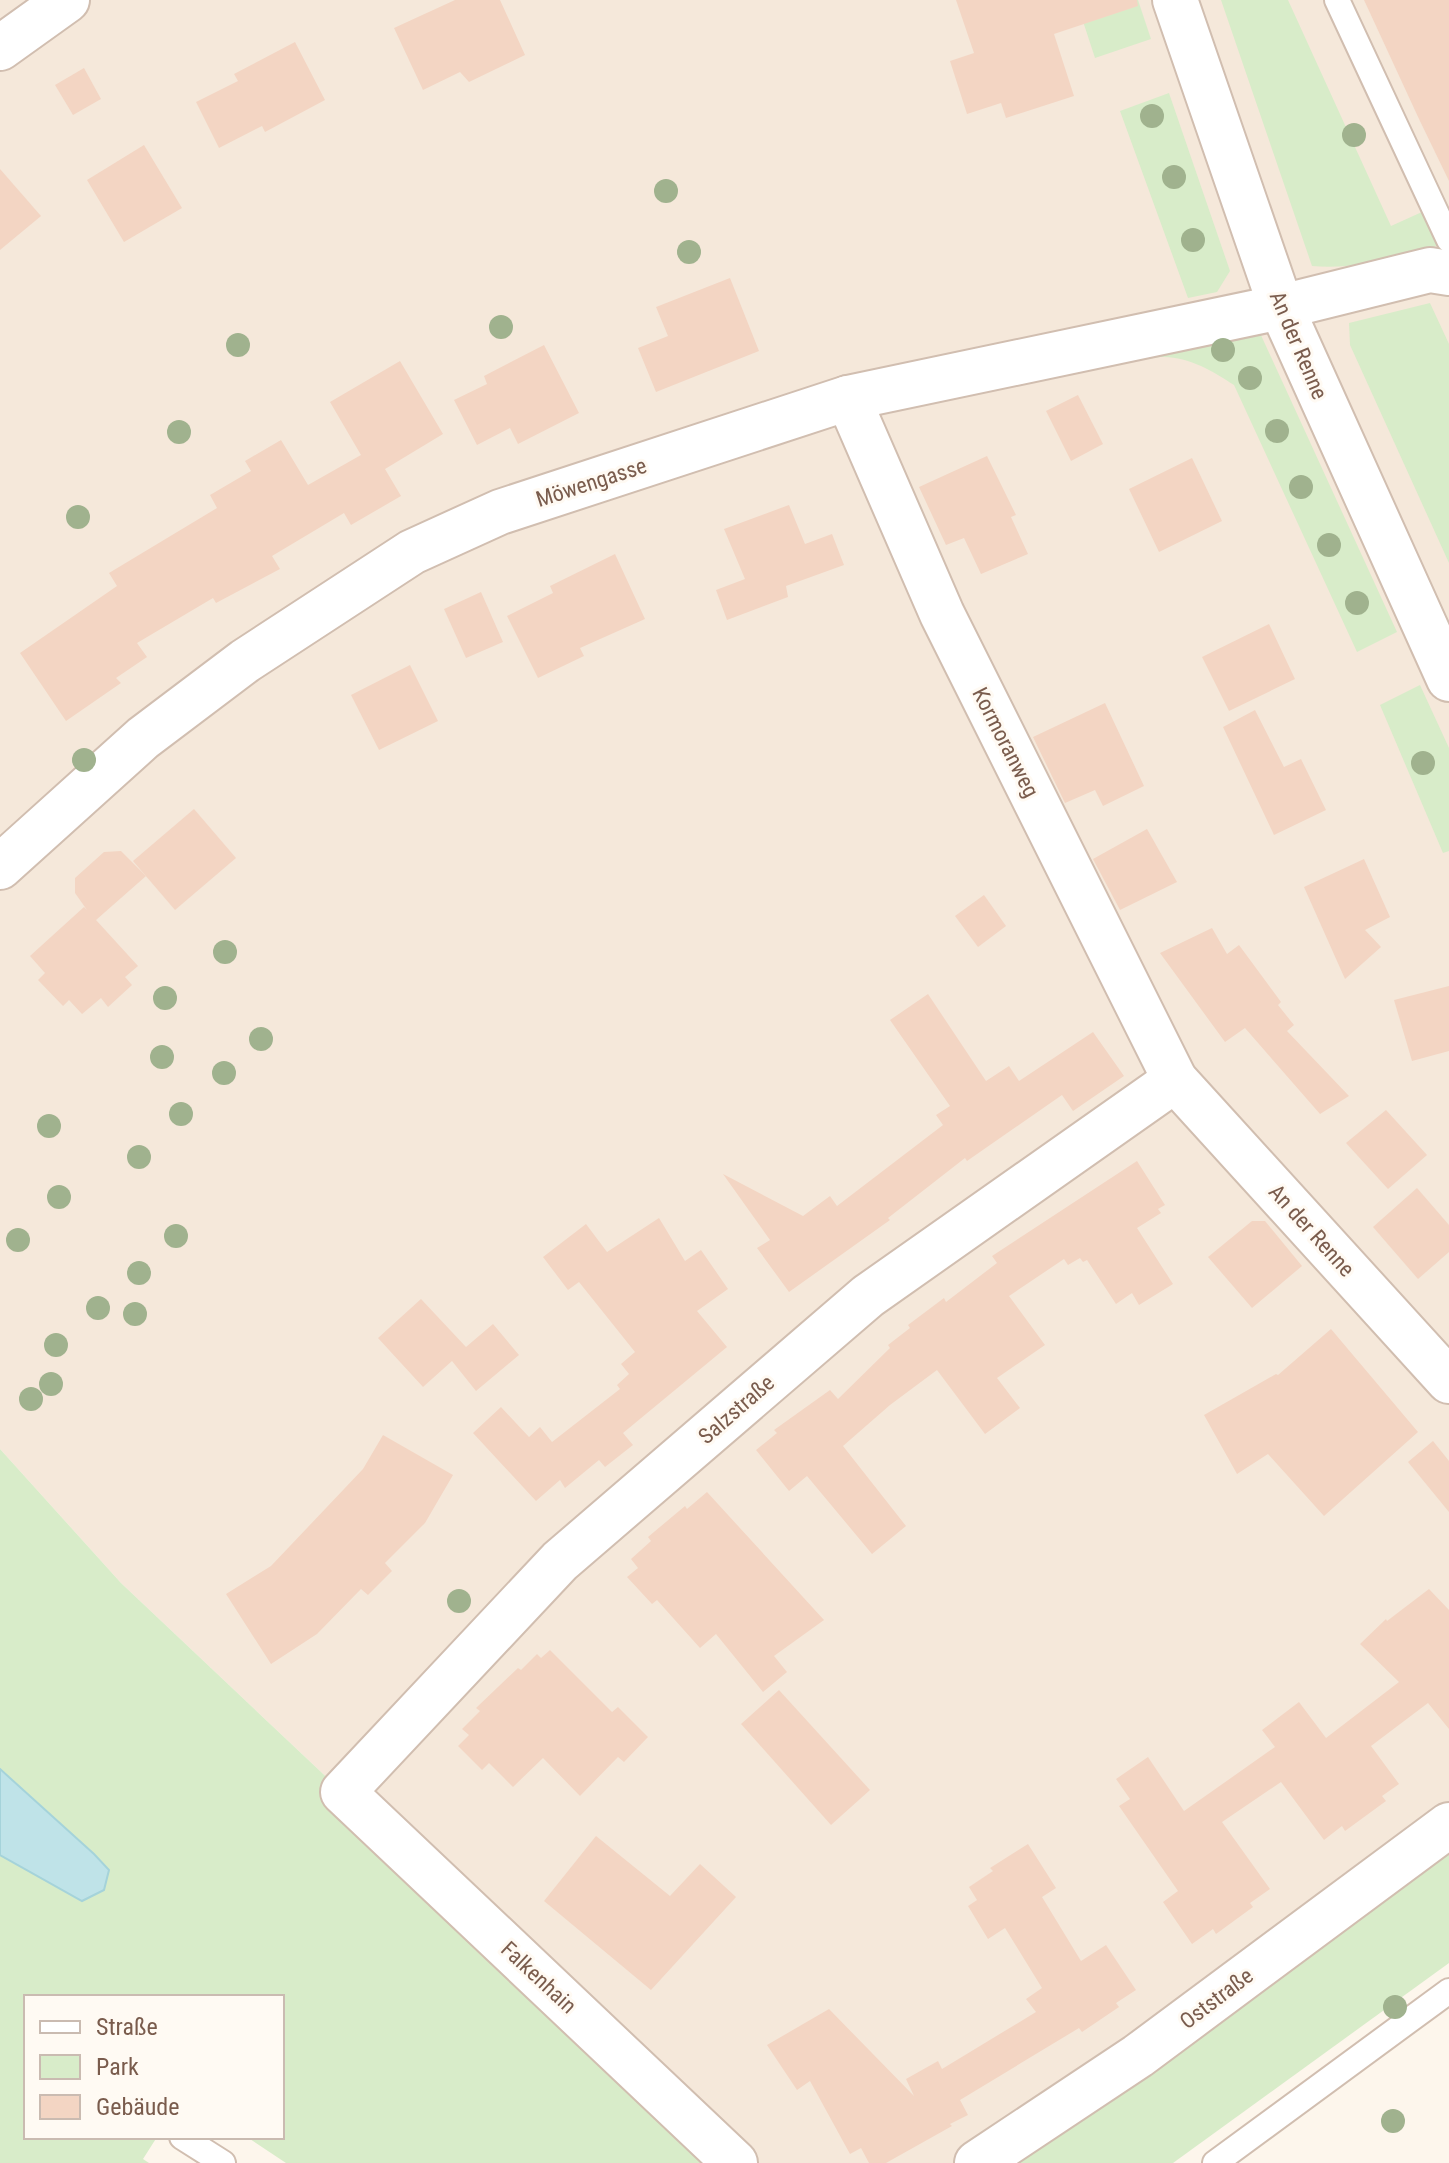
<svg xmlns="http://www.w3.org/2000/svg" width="1449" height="2163" viewBox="0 0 1449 2163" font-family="'Roboto Condensed',sans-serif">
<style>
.residential{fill:#f5e8da}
.green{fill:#d8ecc9}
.water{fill:#bfe3e8;stroke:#a5d3da;stroke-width:2}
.building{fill:#f3d5c3}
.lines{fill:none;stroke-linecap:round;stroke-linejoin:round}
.lane-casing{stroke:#d1beb0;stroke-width:28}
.street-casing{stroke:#d1beb0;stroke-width:48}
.lane{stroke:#fff;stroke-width:24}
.street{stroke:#fff;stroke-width:44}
.tree{fill:#a0b28e}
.labels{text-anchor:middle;stroke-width:6;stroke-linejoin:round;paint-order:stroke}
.street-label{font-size:22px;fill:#7a5c4d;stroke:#fffaf3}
</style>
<rect width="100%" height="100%" fill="#fdf6ec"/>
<path class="residential" d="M0,0h1449v1825l-472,338h-242l-614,-580 -121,-134z"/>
<g class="green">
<path d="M1076,0h62l13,39 -56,19z"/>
<path d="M1221,0h67l103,226 42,-19 16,34c-38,16 -95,29 -137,25z"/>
<path d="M1169,93l61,178 -13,21 -29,6 -68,-187z"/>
<path d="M1430,303l19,41v219l-99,-218 -1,-22z"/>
<path d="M1260,333l137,299 -40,20 -123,-267c-26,-17 -55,-34 -86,-26l-4,-18z"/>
<path d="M1420,685l29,63v103l-6,2 -63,-148z"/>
<path d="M0,1449l121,134 614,580h-449l-39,-26h35v-140h-256v140h131l-14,22 6,4h-149z"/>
<path d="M1449,1825v138l-276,200h-196z"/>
</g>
<path class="water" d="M0,1769l94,85 15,16 -5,20 -22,11 -82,-46z"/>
<g class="building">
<path d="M455,0h45l25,55 -56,27 -9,-10 -37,18 -29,-62z"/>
<path d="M956,0h181l1,6 -84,28 20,62 -68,22 -5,-15 -34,11 -17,-53 24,-8z"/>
<path d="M1364,0h85v181l-30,-62z"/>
<path d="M295,42l30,58 -60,32 -3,-6 -43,22 -23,-46 42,-21 -4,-7z"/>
<path d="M84,68l17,31 -28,16 -18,-30z"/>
<path d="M144,145l38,63 -58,34 -37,-62z"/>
<path d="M0,169l41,47 -41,34z"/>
<path d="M730,278l29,73 -103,41 -18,-44 30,-12 -12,-29z"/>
<path d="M544,345l35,68 -61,31 -8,-16 -33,17 -23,-45 33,-16 -3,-8z"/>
<path d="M400,361l43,73 -58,35 16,27 -50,29 -7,-12 -72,43 8,13 -64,34 -3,-5 -76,45 10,14 -31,21 5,5 -55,38 -46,-68 97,-67 -8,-13 108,-65 -7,-13 41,-24 -6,-10 36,-21 27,45 53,-30 -31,-53z"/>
<path d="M1078,395l25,49 -32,17 -25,-50z"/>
<path d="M987,456l29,59 -5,2 17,37 -47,20 -17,-36 -18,7 -27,-58z"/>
<path d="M1192,458l30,63 -63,31 -30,-63z"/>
<path d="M789,505l16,39 27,-10 12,31 -58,21 2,11 -61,23 -11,-30 29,-11 -21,-50z"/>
<path d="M615,554l30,65 -65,29 4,8 -46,22 -31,-62 46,-23 -3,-7z"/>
<path d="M481,592l22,50 -37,16 -22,-49z"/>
<path d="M1269,624l26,55 -66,32 -27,-54z"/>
<path d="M410,665l28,56 -59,29 -28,-55z"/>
<path d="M1105,703l39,83 -41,20 -8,-16 -30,13 -32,-66z"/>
<path d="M1255,710l29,57 17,-8 25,51 -52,25 -51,-108z"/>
<path d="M194,809l42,49 -61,52 -42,-49z"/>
<path d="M1147,829l30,53 -57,28 -27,-51z"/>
<path d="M121,851l25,25 -50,44 42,46 -13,11 7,8 -24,22 -7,-9 -19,16 -13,-14 -6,6 -25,-26 7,-7 -15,-17 54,-49 3,3 -12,-17v-15l29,-26z"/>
<path d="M1364,859l26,58 -25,13 16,17 -36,32 -41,-92z"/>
<path d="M984,895l22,31 -28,21 -23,-31z"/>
<path d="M1212,928l15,26 12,-9 42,57 -3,3 16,20 -7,6 62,65 -29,18 -75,-86 -20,14 -65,-89z"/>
<path d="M1449,986v65l-37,10 -18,-61z"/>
<path d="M928,994l58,87 23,-15 10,15 74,-49 31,44 -51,35 -11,-16 -95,66 -2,-3 -77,60 2,2 -101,72 -32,-44 13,-8 -47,-66 80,42 27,-20 7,10 106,-81 -7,-10 14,-9 -60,-86z"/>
<path d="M1386,1110l41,45 -39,34 -42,-46z"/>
<path d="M1137,1161l28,44 -7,4 3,4 -24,15 36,56 -34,21 -7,-12 -16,11 -29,-44 -4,2 -3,-4 -12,7 -4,-6 -55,37 36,49 -48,33 23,30 -35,26 -48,-64 -47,35 -47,41 63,80 -34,28 -65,-78 -18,15 -33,-41 21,-17 -3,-3 56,-40 8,9 52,-51 -2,-3 22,-17 -2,-3 36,-27 2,4 51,-39 -5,-7z"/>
<path d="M1417,1188l32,37v27l-31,27 -45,-52z"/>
<path d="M659,1218l26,43 16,-11 27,39 -31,22 30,36 -104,86 10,12 -28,22 -6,-7 -34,28 -5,-8 -24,21 -63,-68 28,-26 28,30 11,-10 12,15 68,-53 -3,-4 12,-11 -8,-10 14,-12 -56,-70 -11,8 -25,-33 43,-33 21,28z"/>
<path d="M1252,1221h13l37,45 -50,42 -44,-51z"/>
<path d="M421,1299l45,48 27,-23 26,31 -43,36 -24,-30 -29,26 -45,-49z"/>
<path d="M1331,1329l87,103 -94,84 -56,-62 -31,20 -33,-59 72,-41 2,1z"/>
<path d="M383,1435l70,40 -28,48 -40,40 7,8 -24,24 -7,-6 -44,45 -46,30 -45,-70 45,-28 92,-97z"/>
<path d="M1433,1441l16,20v51l-41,-50z"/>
<path d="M707,1492l117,128 -50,36 13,16 -24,20 -47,-58 -16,14 -43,-48 -5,4 -25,-27 11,-9 -7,-9 20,-18 -3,-4 37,-31 2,3z"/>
<path d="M1429,1589l20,21v119l-21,-26 -57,43 28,38 -17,12 4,5 -41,30 -3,-5 -18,14 -43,-58 -59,40 48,67 -20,14 3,4 -37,27 -3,-5 -21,15 -29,-42 15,-11 -59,-85 11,-7 -14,-20 32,-22 36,54 91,-64 -13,-17 37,-28 27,36 73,-56 -39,-38 26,-25 1,2z"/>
<path d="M550,1650l62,62 6,-5 30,30 -24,25 -6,-5 -38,39 -37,-38 -30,29 -24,-24 -7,7 -24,-24 11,-11 -7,-6 18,-18 -4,-3 42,-40 3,2 16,-16 4,4z"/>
<path d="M779,1690l91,100 -39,35 -90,-101z"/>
<path d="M596,1836l74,60 30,-32 36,33 -85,93 -107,-89z"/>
<path d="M1028,1844l28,44 -14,9 39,64 25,-16 30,45 -20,13 3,4 -37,25 -3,-4 -119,72 8,15 -18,9 2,2 -66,37h-17l-8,-15 -11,6 -40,-73 -13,9 -30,-45 62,-36 85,87 -8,-17 32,-18 4,8 94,-57 -10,-13 16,-11 -37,-60 -17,11 -20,-33 9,-6 -8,-13 24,-16 -3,-3z"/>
</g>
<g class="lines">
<g class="lane-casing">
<g id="lane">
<path d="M1337,0l112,240"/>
<path d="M182,2137l41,26"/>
<path d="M1215,2163l234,-172"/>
</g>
</g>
<g class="street-casing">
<g id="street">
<path d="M1175,0l106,307 168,372"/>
<path d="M0,48l67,-48"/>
<path d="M848,398l94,216 233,466 274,301"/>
<path d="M0,867l143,-129 102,-77 167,-109 88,-40 348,-114 433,-91 149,-37 19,3"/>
<path d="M735,2163l-392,-371 217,-231 308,-265 307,-216"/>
<path d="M977,2163l161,-107 311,-231"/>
</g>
</g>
<use href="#lane" class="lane"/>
<use href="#street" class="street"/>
</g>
<g class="tree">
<circle cx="1152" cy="116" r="12"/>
<circle cx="1354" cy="135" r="12"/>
<circle cx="1174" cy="177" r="12"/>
<circle cx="666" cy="191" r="12"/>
<circle cx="1193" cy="240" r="12"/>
<circle cx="689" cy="252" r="12"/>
<circle cx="501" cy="327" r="12"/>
<circle cx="238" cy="345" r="12"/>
<circle cx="1223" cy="350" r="12"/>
<circle cx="1250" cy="378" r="12"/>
<circle cx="1277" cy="431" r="12"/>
<circle cx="179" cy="432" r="12"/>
<circle cx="1301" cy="487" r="12"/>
<circle cx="78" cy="517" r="12"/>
<circle cx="1329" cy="545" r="12"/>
<circle cx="1357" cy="603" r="12"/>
<circle cx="84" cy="760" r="12"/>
<circle cx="1423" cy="763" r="12"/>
<circle cx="225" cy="952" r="12"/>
<circle cx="165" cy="998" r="12"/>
<circle cx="261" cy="1039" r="12"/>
<circle cx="162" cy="1057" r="12"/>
<circle cx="224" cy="1073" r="12"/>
<circle cx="181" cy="1114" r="12"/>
<circle cx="49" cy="1126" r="12"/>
<circle cx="139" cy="1157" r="12"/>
<circle cx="59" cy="1197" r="12"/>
<circle cx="176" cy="1236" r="12"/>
<circle cx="18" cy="1240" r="12"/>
<circle cx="139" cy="1273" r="12"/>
<circle cx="98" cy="1308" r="12"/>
<circle cx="135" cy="1314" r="12"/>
<circle cx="56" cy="1345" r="12"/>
<circle cx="51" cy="1384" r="12"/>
<circle cx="31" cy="1399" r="12"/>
<circle cx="459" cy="1601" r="12"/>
<circle cx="1395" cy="2007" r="12"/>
<circle cx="1393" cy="2121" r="12"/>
</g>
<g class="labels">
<g class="street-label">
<text transform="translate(1299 345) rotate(67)" y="8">An der Renne</text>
<text transform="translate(591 482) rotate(-18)" y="8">Möwengasse</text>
<text transform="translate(1006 742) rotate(63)" y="8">Kormoranweg</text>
<text transform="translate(1312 1230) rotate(48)" y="8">An der Renne</text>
<text transform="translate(736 1409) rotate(-41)" y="8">Salzstraße</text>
<text transform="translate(539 1977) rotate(43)" y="8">Falkenhain</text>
<text transform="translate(1216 1998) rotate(-37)" y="8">Oststraße</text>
</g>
</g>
<rect x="24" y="1995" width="260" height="144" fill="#fffaf3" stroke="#cabbb1" stroke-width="2"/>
<rect x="40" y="2021" width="40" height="12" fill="#ffffff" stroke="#cabbb1" stroke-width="2"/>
<text x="96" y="2035" font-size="24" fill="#7a5c4d">Straße</text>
<rect x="40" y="2055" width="40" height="24" fill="#d8ecc9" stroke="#cabbb1" stroke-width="2"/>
<text x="96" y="2075" font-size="24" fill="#7a5c4d">Park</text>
<rect x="40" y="2095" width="40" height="24" fill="#f3d5c3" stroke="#cabbb1" stroke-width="2"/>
<text x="96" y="2115" font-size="24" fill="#7a5c4d">Gebäude</text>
</svg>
